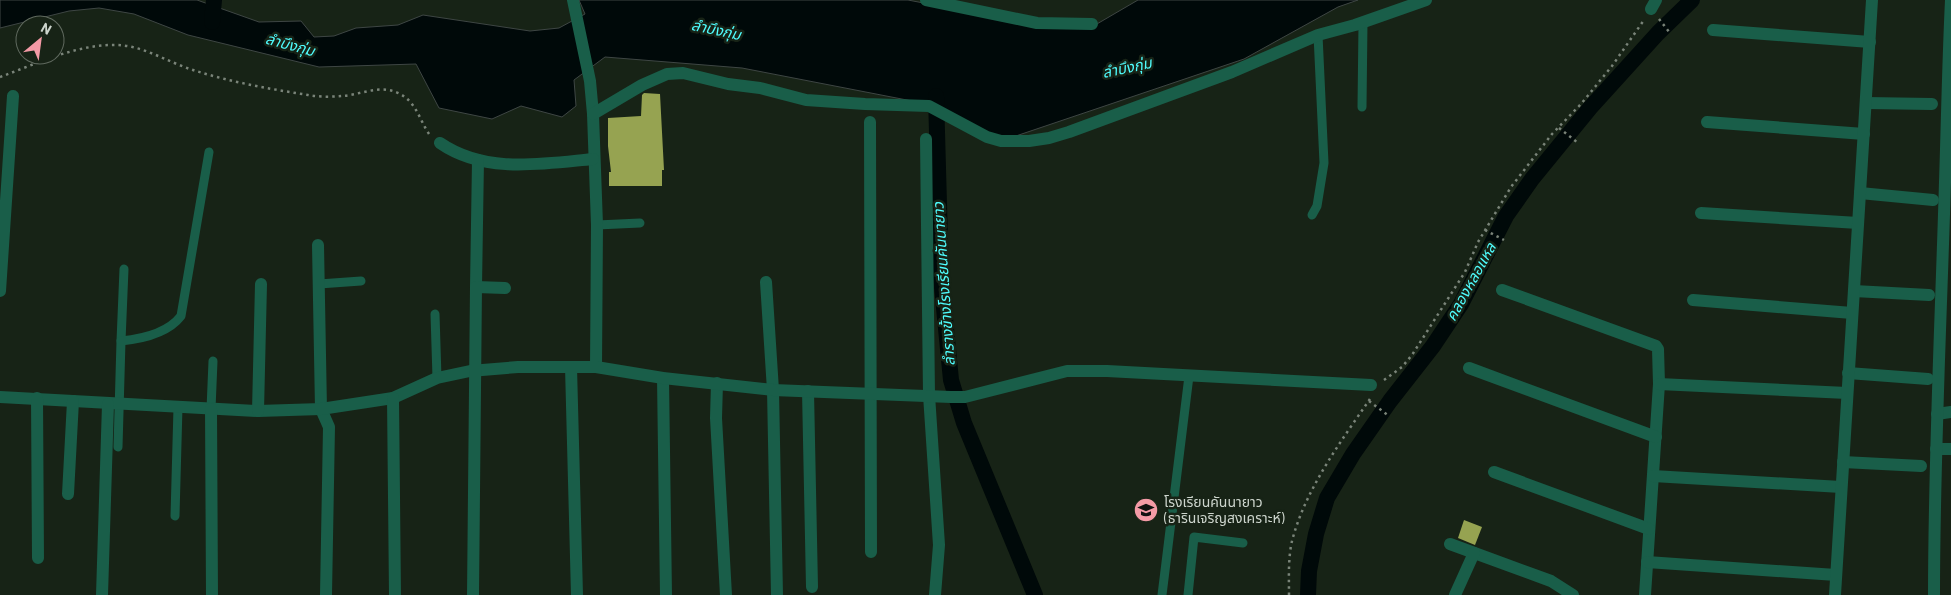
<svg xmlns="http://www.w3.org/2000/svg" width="1951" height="595" viewBox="0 0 1951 595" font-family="Barlow,'Noto Sans Thai',sans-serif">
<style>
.water{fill:#000909;stroke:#3e4644}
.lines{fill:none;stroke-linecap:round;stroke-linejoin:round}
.canal{stroke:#000909;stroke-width:16}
.building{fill:#96a351}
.path{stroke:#7a8479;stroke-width:2.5;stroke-dasharray:2.5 4;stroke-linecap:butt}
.lane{stroke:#195e49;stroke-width:9}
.street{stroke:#195e49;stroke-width:12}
.labels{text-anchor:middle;stroke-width:5;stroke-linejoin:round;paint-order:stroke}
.poi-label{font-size:14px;fill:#cdd5cd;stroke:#172316;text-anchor:start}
.water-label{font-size:15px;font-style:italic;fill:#4ffdfe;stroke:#172316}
</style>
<rect width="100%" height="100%" fill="#172316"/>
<path class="water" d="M0,0h197l62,22 42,-1 13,16 20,-1 22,-8 42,-3 25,-10 107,16 29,-3 26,-14 -6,-14h329l67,13 115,15 48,-28h220l-20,7 -94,52 -240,81 -92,-39 -170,-33 -137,-11 -31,23 2,26 -14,11 -41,-11 -29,13 -53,-11 -23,-44 -97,3 -131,-32 -54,-21 -35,-6 -30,3 -69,17z"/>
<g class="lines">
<g class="canal">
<path d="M212,22l2,-22"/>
<path d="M936,96l5,181 10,103 13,43 71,172"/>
<path d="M1308,595l1,-24 7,-37 11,-36 26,-44 37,-53 43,-55 28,-42 45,-88 26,-37 58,-71 68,-75 34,-33"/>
</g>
</g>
<g class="building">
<path d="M644,93l16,1 4,76h-2v16h-53v-14h2l-3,-26v-28l33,-2 1,-21z"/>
<path d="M1464,520l18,7 -7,18 -17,-7z"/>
</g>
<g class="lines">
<g class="path">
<path d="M1659,19l11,14"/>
<path d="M0,77c36,-13 75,-32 113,-32 28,-1 54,17 80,25 37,12 77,19 115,25 11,2 23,2 34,1 18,-1 38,-12 56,-3 18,8 21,26 31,41"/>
<path d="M1559,128l19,15"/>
<path d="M1485,230l19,10"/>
<path d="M1384,380l18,-13 10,-12 53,-83 13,-30 33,-55 41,-53 29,-30 31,-38 32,-46"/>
<path d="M1369,401l20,15"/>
<path d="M1289,595c0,-17 -1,-37 3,-54 13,-51 49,-100 78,-142"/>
</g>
<g class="lane">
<path d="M1362,107l1,-84"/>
<path d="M1312,215l5,-9 7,-43 -6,-128"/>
<path d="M597,225l43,-2"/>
<path d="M319,284l42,-3"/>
<path d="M435,314l2,64"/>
<path d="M121,341l3,-72"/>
<path d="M211,409l2,-48"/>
<path d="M118,447l3,-106c20,-2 47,-8 60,-25l28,-164"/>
<path d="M175,516l3,-109"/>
<path d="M1162,595l27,-219"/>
<path d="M1188,595l6,-58 49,6"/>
</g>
<g class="street">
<path d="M573,0l17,81 3,33 4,111 -1,142"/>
<path d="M926,0l111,23 55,1"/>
<path d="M1651,9l5,-9"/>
<path d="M1713,30l157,12"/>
<path d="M1866,103l66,1"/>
<path d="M593,114l49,-29 25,-11 16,-1 45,11 32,4 46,12 59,4 64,2 58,31 14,4h28l20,-3 20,-6 163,-60 86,-37 37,-10 71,-25"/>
<path d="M870,122l1,430"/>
<path d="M1707,122l157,12"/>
<path d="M926,139l3,256 10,150 -4,50"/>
<path d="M440,143c45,31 101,21 153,16"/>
<path d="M1860,193l73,7"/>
<path d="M1701,213l157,10"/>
<path d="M318,245l3,164 8,18 -3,168"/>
<path d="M766,282l7,108 4,205"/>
<path d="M476,287l2,-127"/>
<path d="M1502,290l154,56 2,3 1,35 -14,211"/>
<path d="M0,291l13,-195"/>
<path d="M1854,291l75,4"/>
<path d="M1693,300l159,13"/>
<path d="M571,367l6,228"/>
<path d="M1469,368l187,69"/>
<path d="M1848,373l80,6"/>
<path d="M663,378l3,217"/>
<path d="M717,383l-1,35 10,177"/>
<path d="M1659,384l188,9"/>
<path d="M808,391l4,196"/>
<path d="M0,397l258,14 63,-2 72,-11 44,-20 33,-7 48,-4h78l67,11 110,12 178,7h14l102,-26h40l264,14"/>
<path d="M37,398l1,160"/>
<path d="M393,398l2,197"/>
<path d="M211,409l1,186"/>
<path d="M258,411l3,-127"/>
<path d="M1937,414l14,-2"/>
<path d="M1936,449h15"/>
<path d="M1843,462l78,4"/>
<path d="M1494,472l155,57"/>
<path d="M1653,476l188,11"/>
<path d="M68,494l5,-93"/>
<path d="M1450,544l101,37 22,14"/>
<path d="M1647,562l189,13"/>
<path d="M102,595l6,-191"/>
<path d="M473,595l3,-308 29,1"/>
<path d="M1455,595l19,-42"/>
<path d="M1835,595l37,-595"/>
<path d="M1934,595c0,-138 7,-275 11,-413 2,-61 3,-121 6,-182"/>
</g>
</g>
<defs>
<g id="school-disc" transform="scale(1.25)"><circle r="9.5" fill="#f49aa6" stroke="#172316"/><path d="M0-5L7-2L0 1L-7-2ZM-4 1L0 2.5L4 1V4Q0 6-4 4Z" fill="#111"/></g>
</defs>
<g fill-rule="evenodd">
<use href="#school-disc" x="1146" y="510"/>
</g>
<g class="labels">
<g class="poi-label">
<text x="1164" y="507">โรงเรียนคันนายาว<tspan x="1164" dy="16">(ธารินเจริญสงเคราะห์)</tspan></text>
</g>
<g class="water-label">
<text transform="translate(716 30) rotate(12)" y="5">ลำบึงกุ่ม</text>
<text transform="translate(290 45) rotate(15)" y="5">ลำบึงกุ่ม</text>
<text transform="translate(1127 68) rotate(-12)" y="5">ลำบึงกุ่ม</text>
<text transform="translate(1471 282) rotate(-61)" y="5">คลองหลอแหล</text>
<text transform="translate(944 284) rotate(-94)" y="5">ลำรางข้างโรงเรียนคันนายาว</text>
</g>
</g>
<g transform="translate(40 40) rotate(29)"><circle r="24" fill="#172316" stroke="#606a5f"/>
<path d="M0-4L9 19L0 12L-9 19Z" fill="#f49aa6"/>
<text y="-8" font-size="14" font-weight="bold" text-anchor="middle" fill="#cdd5cd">N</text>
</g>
</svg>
